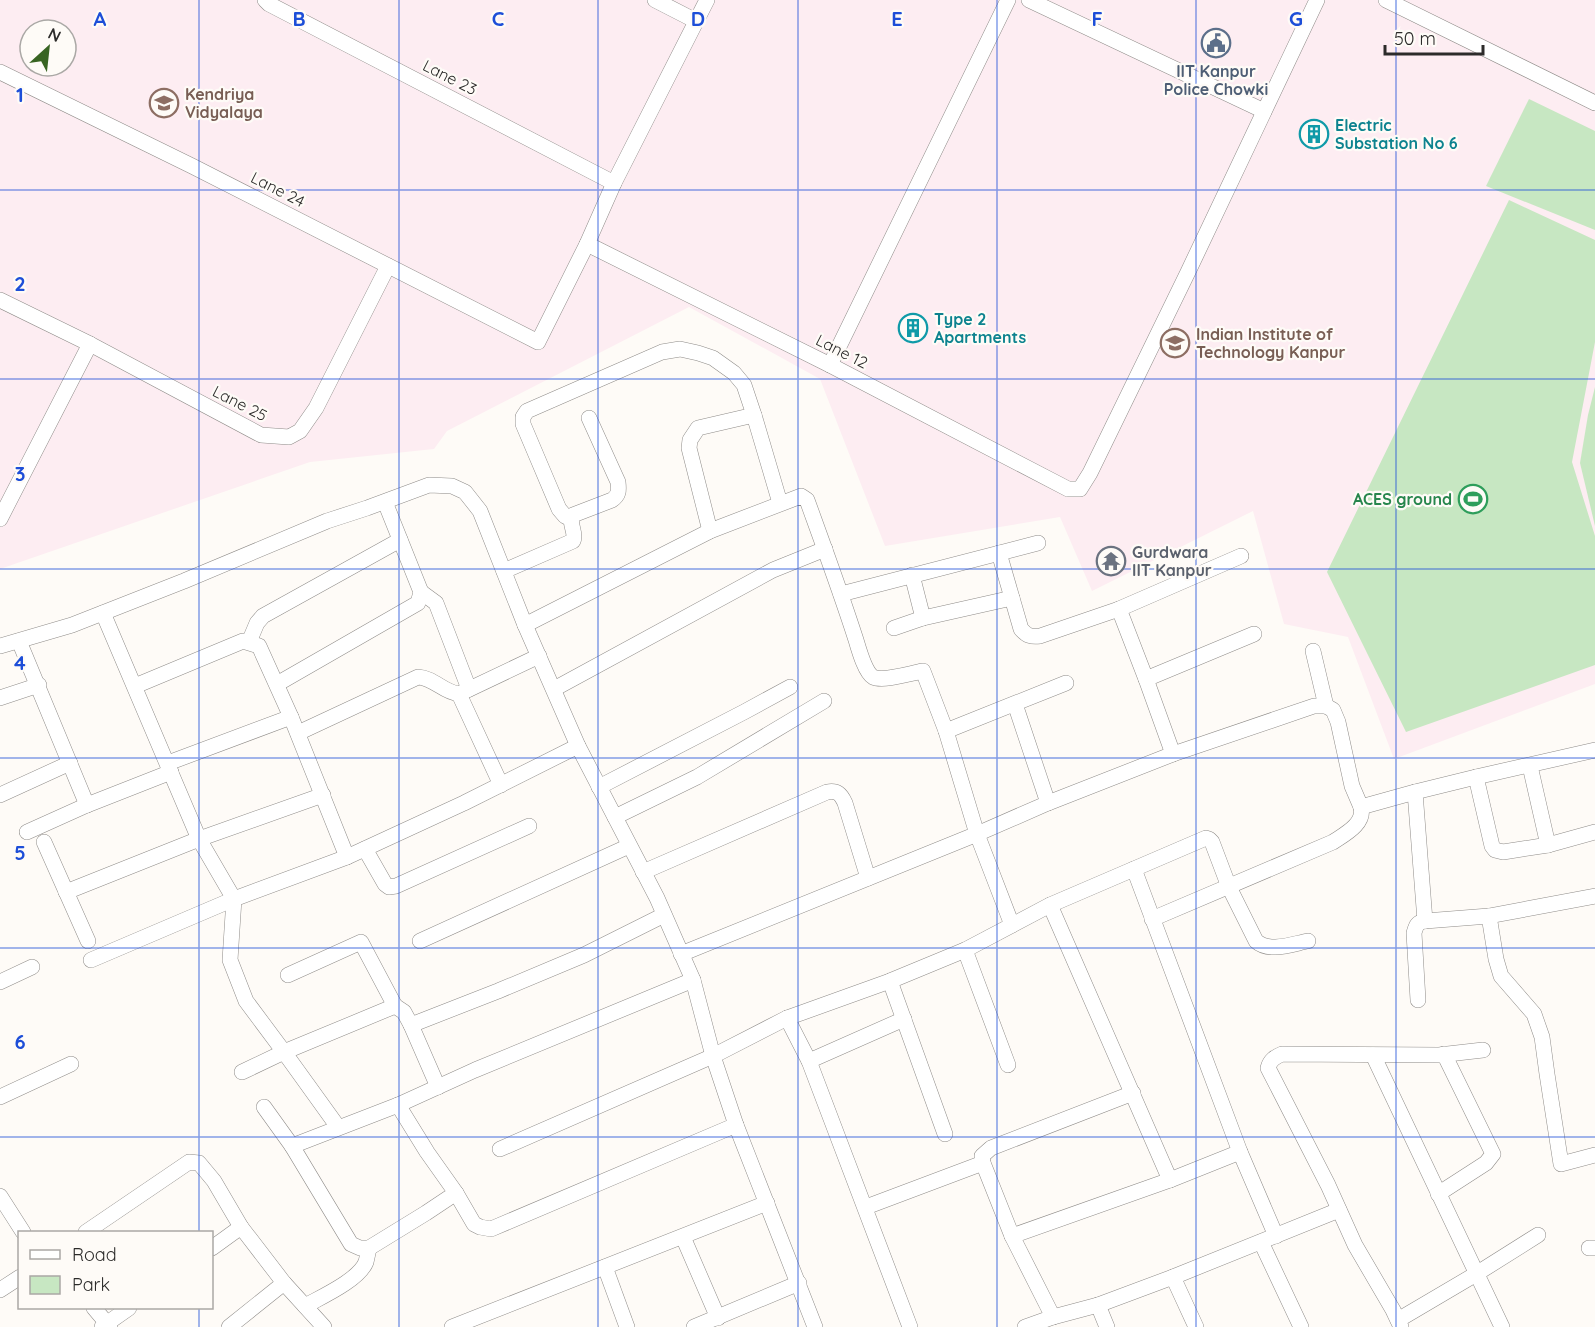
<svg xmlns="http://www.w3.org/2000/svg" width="1595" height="1327" viewBox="0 0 1595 1327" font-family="Quicksand,sans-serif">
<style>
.education{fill:#fdedf2;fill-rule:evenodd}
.green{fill:#c7e7c2}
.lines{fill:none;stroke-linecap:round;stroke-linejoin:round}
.minor-casing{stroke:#8f8c89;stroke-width:16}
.minor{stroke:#fff;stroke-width:15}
.grid{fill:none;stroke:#1d4ed8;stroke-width:1.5;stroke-opacity:0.55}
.labels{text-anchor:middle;stroke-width:4.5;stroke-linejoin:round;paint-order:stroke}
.service-label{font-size:16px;font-weight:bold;fill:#4e5e75;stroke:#fefbf7}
.street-label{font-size:16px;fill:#2c2b2a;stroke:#fefbf7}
.education-label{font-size:16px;font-weight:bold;fill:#785e54;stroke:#fefbf7;text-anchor:start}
.culture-label{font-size:16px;font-weight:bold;fill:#0d838f;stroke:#fefbf7;text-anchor:start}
.leisure-label{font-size:16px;font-weight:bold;fill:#27864d;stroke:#fefbf7;text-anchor:end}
.worship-label{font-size:16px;font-weight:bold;fill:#5b616d;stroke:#fefbf7;text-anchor:start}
.grid-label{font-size:20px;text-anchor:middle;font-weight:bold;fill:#1d4ed8;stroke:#fefbf7;stroke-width:4.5;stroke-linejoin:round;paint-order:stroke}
</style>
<rect width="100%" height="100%" fill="#fefbf7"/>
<path class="education" d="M0,0h1595v684l-201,75 -46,-122 -64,-13 -31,-113 -161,80 -32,-74 -175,29 -65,-167 -131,-72 -242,124 -13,18 -124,13 -310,107zM30,30h36v36h-36z"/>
<g class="green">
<path d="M1529,99l66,32v99l-109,-44z"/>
<path d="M1509,200l86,40v102l-23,120 23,74v129l-189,67 -79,-160z"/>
<path d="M1595,387v139l-15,-63 8,-48z"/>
</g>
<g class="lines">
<g class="minor-casing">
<g id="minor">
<path d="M265,0l4,4 345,179"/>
<path d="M655,0l41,21"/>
<path d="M1029,0l235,111"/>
<path d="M1386,0l209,103"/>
<path d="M0,72l192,94 346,176 49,-98 27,-61 93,-183"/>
<path d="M587,244l243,121 238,124h12l10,-16 98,-201 129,-272"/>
<path d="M0,300l90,44 171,91 28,2 11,-6 16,-23 72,-142"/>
<path d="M830,365l178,-365"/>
<path d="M0,519l90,-175"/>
<path d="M571,519l-6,-3 -6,-7 -36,-85v-7l4,-6 135,-59 18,-3 18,4 15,5 21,15 10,12 10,30 26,88"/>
<path d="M710,531l-21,-83 1,-8 8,-12 56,-13"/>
<path d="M999,553l22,76c6,7 10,8 19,7l79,-27"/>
<path d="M504,571l69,-30c4,-8 -5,-17 0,-26l39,-15c7,-5 7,-9 6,-18l-29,-64"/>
<path d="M912,575l11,43"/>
<path d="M421,592l15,11 33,86"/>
<path d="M841,594l197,-51"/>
<path d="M103,613l96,226 35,60 -4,61 16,41 38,51 54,75"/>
<path d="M525,625l185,-94 91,-35 6,4c17,47 34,93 49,140 3,10 9,32 17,37 10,5 38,-4 50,-6l23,60 31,103 35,91"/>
<path d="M894,628l29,-10 89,-20"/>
<path d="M19,641l68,164"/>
<path d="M249,642l8,-19 6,-7 137,-76"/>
<path d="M0,646l72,-21 112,-44 143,-60 40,-13 62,-23 23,1 13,6 15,19 45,114 53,121 79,152 36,82 20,76 23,69 79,202"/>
<path d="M1313,651l13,55"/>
<path d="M1146,679l108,-45"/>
<path d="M277,684l141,-81 3,-11 -36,-90"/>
<path d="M554,689l219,-119 52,-21"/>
<path d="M459,694l42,91"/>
<path d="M0,698l39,-13"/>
<path d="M1015,704l33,99"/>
<path d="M946,731l120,-48"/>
<path d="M298,733l120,-56c16,1 25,15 41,17l80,-38"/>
<path d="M1173,754l-27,-75 -27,-70 122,-53"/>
<path d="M168,763l123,-46"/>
<path d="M1530,766l18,79 47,-13"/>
<path d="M1476,777l16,69 3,4 8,2 45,-7"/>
<path d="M599,787l145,-75 46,-25"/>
<path d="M1415,792l61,-15 119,-27"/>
<path d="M0,795l70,-32"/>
<path d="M615,817l82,-40 127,-76"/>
<path d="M27,832l60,-27 84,-33"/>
<path d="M44,842l44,99"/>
<path d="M365,849l20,35 4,3 7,-1 133,-60"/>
<path d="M347,857l117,-54 114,-57"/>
<path d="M1134,869l106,283 36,84"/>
<path d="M643,872l184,-80c10,-2 14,2 18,11l23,75"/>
<path d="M66,892l133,-53 124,-44"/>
<path d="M1050,905l120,275 70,-28"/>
<path d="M1489,916l106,-20"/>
<path d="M1152,919l181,-77c12,-8 32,-18 28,-35"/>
<path d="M420,941l209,-95"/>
<path d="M965,950l43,115"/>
<path d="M681,954l296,-120 71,-31 125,-49 141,-48h12l7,4 5,12 14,64 9,21 54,-15 10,129"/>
<path d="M91,960l143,-61 113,-42 -56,-140 -32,-71 -16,-5 -108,45"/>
<path d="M288,975l73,-33 34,64"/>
<path d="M890,981l55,153"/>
<path d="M0,982l32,-15"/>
<path d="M1418,1000l-4,-67c2,-7 3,-11 11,-12l64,-5 7,43 5,17 33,38 8,23 5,37 14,90 34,-9"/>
<path d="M411,1025l27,62"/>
<path d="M1373,1055l129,272"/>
<path d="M809,1061l95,-42"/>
<path d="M242,1072l42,-20 111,-46 9,6 7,13 87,-34 86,-36 80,-40"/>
<path d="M1133,1093l-142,55 -9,8 1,7 29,73 158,-56"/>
<path d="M0,1097l71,-33"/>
<path d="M264,1107l28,39 59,98 9,4h9l57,-35 30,-20 -29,-41 -29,-47"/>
<path d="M292,1146l106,-41 77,-35 218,-90"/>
<path d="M500,1149l213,-93 74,-38"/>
<path d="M456,1193l18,31 6,3 11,2 245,-104"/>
<path d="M1438,1194l48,-31 7,-9 -49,-100"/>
<path d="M0,1196l23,36"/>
<path d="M866,1207l117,-44"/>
<path d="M86,1232l103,-70 10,1 15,18 27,46"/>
<path d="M1012,1236l41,81"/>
<path d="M683,1237l35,81"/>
<path d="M1261,1242l40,85"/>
<path d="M212,1248l29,-21 43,56 40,44"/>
<path d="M1589,1248h6"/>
<path d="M605,1267l22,60"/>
<path d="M1173,1277l23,50"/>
<path d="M0,1290l20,-13"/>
<path d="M1098,1305l9,22"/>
<path d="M305,1306c16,-9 54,-26 61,-44 1,-4 2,-9 3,-14"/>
<path d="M94,1308l16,19"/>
<path d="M1398,1320l78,-46 62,-39"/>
<path d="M102,1327l27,-19"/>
<path d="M229,1327l55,-44"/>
<path d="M452,1327l315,-124"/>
<path d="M694,1327l105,-44"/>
<path d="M910,1327l-101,-266 -22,-43 103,-37 75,-31 85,-45 156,-67 3,1 3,3 17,45 27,54c13,12 36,3 52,0"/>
<path d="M1025,1327l28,-10 45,-12 75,-28 166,-67"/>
<path d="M1401,1327l-8,-17 -38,-65 -27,-60 -60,-117c2,-8 7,-11 14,-14l157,1 44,-5"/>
</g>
</g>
<use href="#minor" class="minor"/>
</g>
<path class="grid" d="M199,0v1232M399,0v1327M598,0v1327M798,0v1327M997,0v1327M1196,0v1327M1396,0v1327M0,190h1595M0,379h1595M0,569h1595M0,758h1595M0,948h1595M0,1137h1595M199,1308v19"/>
<defs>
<g id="civic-ring" transform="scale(1.5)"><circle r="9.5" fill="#fefbf7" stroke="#5c6f8a" stroke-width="1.5"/><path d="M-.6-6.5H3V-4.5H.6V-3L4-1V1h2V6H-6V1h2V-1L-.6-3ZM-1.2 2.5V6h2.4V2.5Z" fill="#5c6f8a"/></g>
<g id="school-ring" transform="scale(1.5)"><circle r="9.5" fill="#fefbf7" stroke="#8d6e63" stroke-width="1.5"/><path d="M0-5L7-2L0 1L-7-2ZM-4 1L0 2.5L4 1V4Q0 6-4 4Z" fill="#8d6e63"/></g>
<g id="building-ring" transform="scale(1.5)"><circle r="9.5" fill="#fefbf7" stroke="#0f9aa8" stroke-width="1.5"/><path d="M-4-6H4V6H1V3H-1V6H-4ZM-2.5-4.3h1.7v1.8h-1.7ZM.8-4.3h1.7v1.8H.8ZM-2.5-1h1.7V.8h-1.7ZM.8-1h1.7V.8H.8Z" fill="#0f9aa8"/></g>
<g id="university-ring" transform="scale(1.5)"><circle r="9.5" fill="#fefbf7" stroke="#8d6e63" stroke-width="1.5"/><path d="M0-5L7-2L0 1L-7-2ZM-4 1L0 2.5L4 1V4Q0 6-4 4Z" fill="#8d6e63"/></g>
<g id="stadium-ring" transform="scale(1.5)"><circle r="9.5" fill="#fefbf7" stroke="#2e9e5b" stroke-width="1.5"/><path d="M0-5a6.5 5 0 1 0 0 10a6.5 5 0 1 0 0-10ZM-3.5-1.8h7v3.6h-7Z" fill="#2e9e5b"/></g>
<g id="temple-ring" transform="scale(1.5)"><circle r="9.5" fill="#fefbf7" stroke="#6b7280" stroke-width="1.5"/><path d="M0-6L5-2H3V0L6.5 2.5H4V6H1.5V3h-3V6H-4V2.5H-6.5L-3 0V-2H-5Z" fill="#6b7280"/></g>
</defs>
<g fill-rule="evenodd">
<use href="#civic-ring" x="1216" y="43"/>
<use href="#school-ring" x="164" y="103"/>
<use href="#building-ring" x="1314" y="134"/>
<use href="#building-ring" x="913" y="328"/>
<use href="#university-ring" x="1175" y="343"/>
<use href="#stadium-ring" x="1473" y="499"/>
<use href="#temple-ring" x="1111" y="561"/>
</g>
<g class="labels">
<g class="service-label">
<text x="1216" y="77">IIT Kanpur<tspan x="1216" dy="18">Police Chowki</tspan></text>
</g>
<g class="street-label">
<text transform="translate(450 77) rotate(27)" y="6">Lane 23</text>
<text transform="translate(278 189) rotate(27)" y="6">Lane 24</text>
<text transform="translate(842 351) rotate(27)" y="6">Lane 12</text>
<text transform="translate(240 403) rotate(27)" y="6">Lane 25</text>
</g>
<g class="education-label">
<text x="185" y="100">Kendriya<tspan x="185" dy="18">Vidyalaya</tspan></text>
<text x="1196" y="340">Indian Institute of<tspan x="1196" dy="18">Technology Kanpur</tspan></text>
</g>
<g class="culture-label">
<text x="1335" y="131">Electric<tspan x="1335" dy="18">Substation No 6</tspan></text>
<text x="934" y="325">Type 2<tspan x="934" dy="18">Apartments</tspan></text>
</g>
<g class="leisure-label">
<text x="1452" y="505">ACES ground</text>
</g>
<g class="worship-label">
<text x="1132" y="558">Gurdwara<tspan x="1132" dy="18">IIT Kanpur</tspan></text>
</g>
</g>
<g class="grid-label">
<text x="100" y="26">A</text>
<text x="299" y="26">B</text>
<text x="498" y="26">C</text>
<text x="698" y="26">D</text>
<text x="897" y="26">E</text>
<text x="1097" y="26">F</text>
<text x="1296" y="26">G</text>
<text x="20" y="102">1</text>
<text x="20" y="291">2</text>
<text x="20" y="481">3</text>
<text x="20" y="670">4</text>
<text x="20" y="860">5</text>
<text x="20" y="1049">6</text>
</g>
<rect x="18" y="1231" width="195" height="78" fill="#fefbf7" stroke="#aaa8a5" stroke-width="1.5"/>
<rect x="30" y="1250" width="30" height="9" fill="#ffffff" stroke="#aaa8a5" stroke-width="1.5"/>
<text x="72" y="1261" font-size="18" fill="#2c2b2a">Road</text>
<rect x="30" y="1276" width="30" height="18" fill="#c7e7c2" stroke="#aaa8a5" stroke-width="1.5"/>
<text x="72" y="1291" font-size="18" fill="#2c2b2a">Park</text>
<g transform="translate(48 48) rotate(27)"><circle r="28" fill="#fefbf7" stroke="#aaa8a5" stroke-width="1.5"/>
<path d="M0-4.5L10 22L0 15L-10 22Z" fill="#386422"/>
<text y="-9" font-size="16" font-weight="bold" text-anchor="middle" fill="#2c2b2a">N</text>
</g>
<path d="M1385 45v9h98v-9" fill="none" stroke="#2c2b2a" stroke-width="3"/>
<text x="1394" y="45" font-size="18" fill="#2c2b2a" stroke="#fefbf7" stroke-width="4.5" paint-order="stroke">50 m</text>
</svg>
